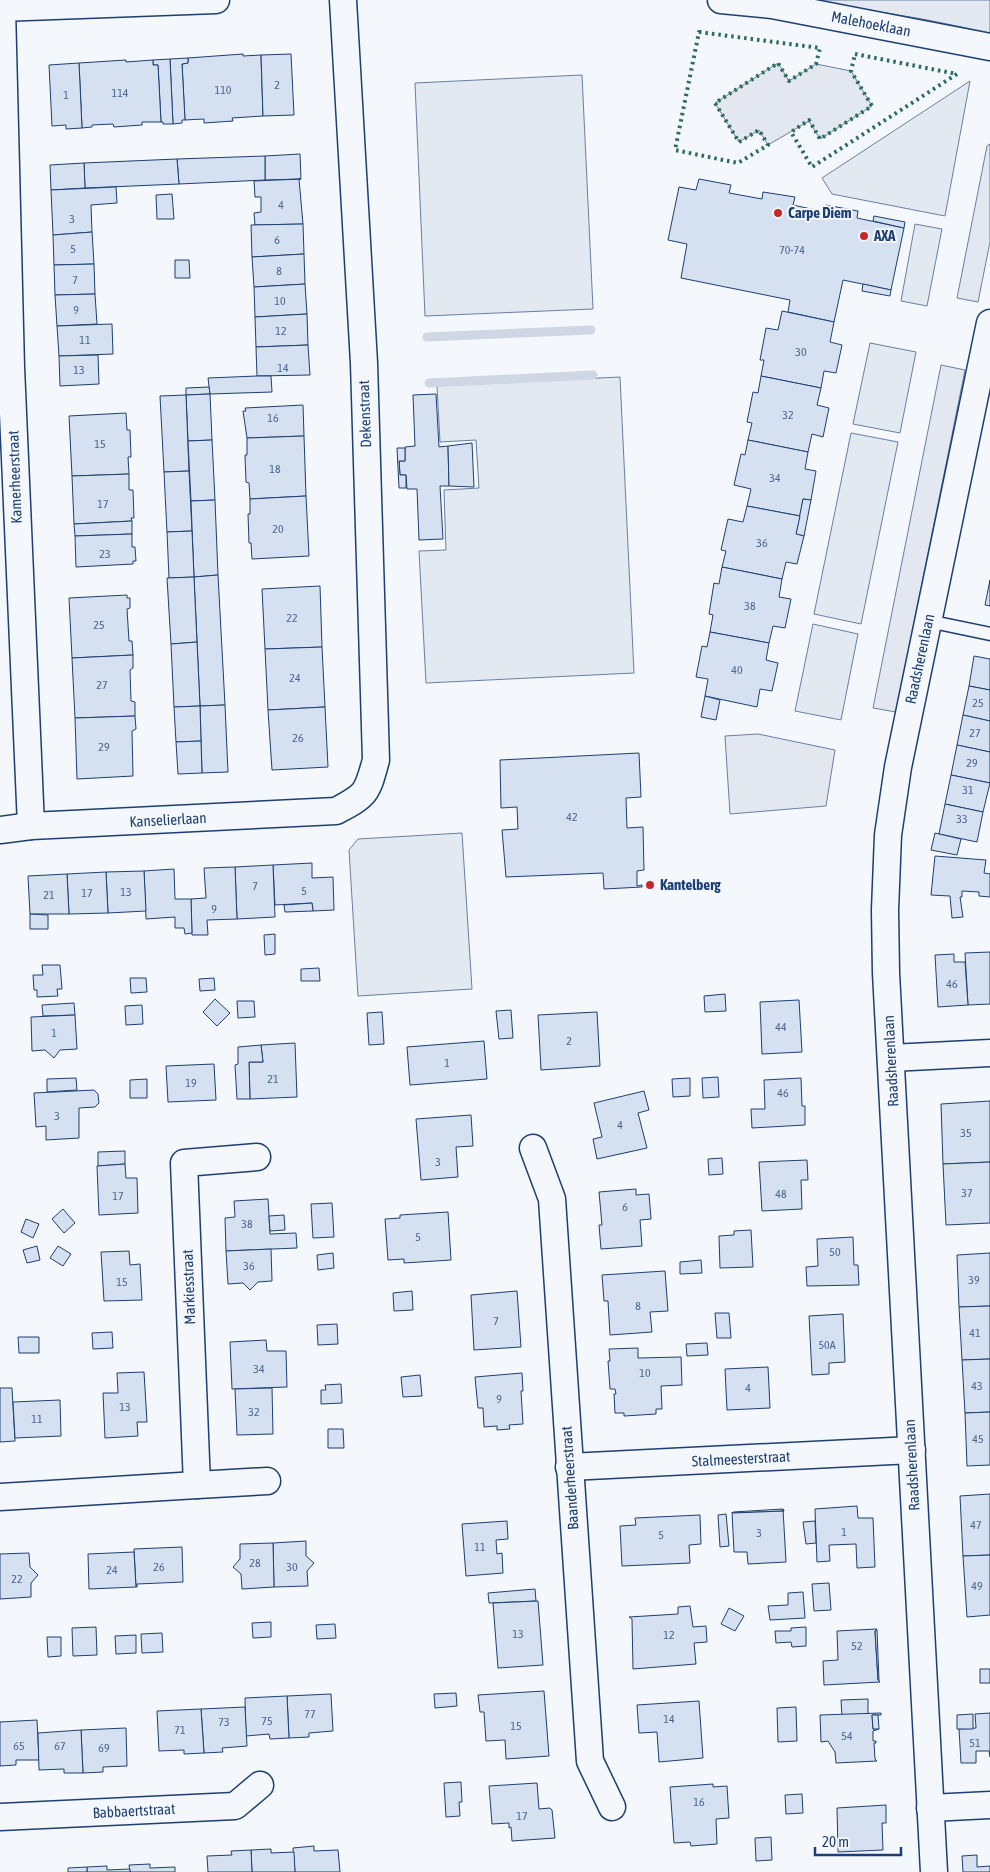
<svg xmlns="http://www.w3.org/2000/svg" width="990" height="1872" viewBox="0 0 990 1872" font-family="'Asap Condensed',sans-serif">
<style>
.green{fill:#e3e9f0;stroke:#687fa3}
.parking{fill:#e3e8f0;stroke:#687fa3}
.lines{fill:none;stroke-linecap:round;stroke-linejoin:round}
.stream{stroke:#cfd7e4;stroke-width:9}
.building{fill:#d5e0f0;stroke:#1d3f73}
.lane-casing{stroke:#1d3f73;stroke-width:15}
.street-casing{stroke:#1d3f73;stroke-width:29}
.lane{stroke:#f4f7fb;stroke-width:12}
.street{stroke:#f4f7fb;stroke-width:26}
.hedge{stroke:#2c6c60;stroke-width:4;stroke-dasharray:2.5 4;stroke-linecap:butt}
.poi-dot{fill:#c62828;stroke:#f4f7fb;stroke-width:2}
.labels{text-anchor:middle;stroke-width:4;stroke-linejoin:round;paint-order:stroke}
.number-label{font-size:12px;fill:#4b6792}
.street-label{font-size:15px;fill:#1d3f73;stroke:#f4f7fb}
.poi-label{font-size:15px;font-weight:bold;fill:#1d3f73;stroke:#f4f7fb;text-anchor:start}
</style>
<rect width="100%" height="100%" fill="#f4f7fb"/>
<g class="green">
<path d="M809,0h181v33l-62,-13z"/>
<path d="M582,75l11,234 -168,7 -10,-233z"/>
<path d="M970,81l-25,135 -113,-22 -10,-16z"/>
<path d="M915,224l27,5 -15,77 -26,-5z"/>
<path d="M870,343l46,9 -16,81 -47,-9z"/>
<path d="M620,377l14,296 -208,10 -7,-132 27,-1 -2,-60 35,-2 -3,-48 -36,2 -3,-56z"/>
<path d="M851,433l47,9 -37,182 -47,-10z"/>
<path d="M813,624l45,10 -17,86 -46,-9z"/>
<path d="M462,833l10,156 -114,7 -9,-146 9,-11z"/>
</g>
<g class="parking">
<path d="M778,63l11,18 27,-17 35,7 21,35 -52,33 -11,-18 -41,24 -9,-15 -20,12 -24,-39z"/>
<path d="M990,144v98l-12,60 -21,-4 30,-152z"/>
<path d="M941,365l24,5 -69,342 -23,-4z"/>
<path d="M758,734l77,16 -9,56 -96,8 -5,-78z"/>
</g>
<g class="lines">
<g class="stream">
<path d="M427,337l164,-7"/>
<path d="M429,383l164,-8"/>
</g>
</g>
<g class="building">
<path d="M243,54v2l18,-1 2,61 -31,2 1,3 -29,2v-4l-19,1 -3,-56 6,-1v-5z"/>
<path d="M291,54l3,61 -31,1 -2,-61z"/>
<path d="M188,58v5l-6,1 3,56h-3v3l-9,1 -3,-65z"/>
<path d="M170,59l3,65h-10v-2h-2l-3,-57h-5v-5z"/>
<path d="M126,60v2l27,-2v5h5l3,57h-19v3l-28,2 -1,-3 -21,1v2l-10,1 -3,-65z"/>
<path d="M79,63l3,65 -16,1v-4l-14,1 -3,-61z"/>
<path d="M300,154l1,25 -36,1v-24z"/>
<path d="M265,156v24l-86,4 -2,-25z"/>
<path d="M177,159l2,25 -94,4 -1,-25z"/>
<path d="M84,163l1,25 -34,2 -1,-25z"/>
<path d="M299,179l4,45 -48,1 -1,-12 7,-1v-15h-6l-1,-16 47,-2z"/>
<path d="M699,179l32,6 -2,8 33,6 1,-7 32,5 -2,8 32,7 1,-7 32,6 -1,7 47,10 -13,62 -48,-10 -9,42 -46,-10 2,-12 -109,-22 6,-34 -19,-4 11,-53 17,3z"/>
<path d="M116,187l1,16 -26,2 1,27 -39,3 -2,-45z"/>
<path d="M172,194l2,25h-17l-1,-24z"/>
<path d="M874,216l31,6 -1,6 -31,-7z"/>
<path d="M303,224l1,30 -52,3 -1,-32z"/>
<path d="M92,232l2,32 -40,1 -1,-30z"/>
<path d="M304,254l1,30 -51,3 -2,-30z"/>
<path d="M175,260h14l1,18h-15z"/>
<path d="M94,264l1,30 -40,1 -1,-30z"/>
<path d="M305,284l2,30 -52,3 -1,-30z"/>
<path d="M863,284l28,6 -1,6 -28,-5z"/>
<path d="M95,294l2,30 -40,2 -2,-31z"/>
<path d="M782,311l52,11 -4,20 12,3 -6,28 -12,-2 -3,17 -60,-12 3,-16h-4l6,-32 12,2z"/>
<path d="M307,314l1,31 -52,2 -1,-30z"/>
<path d="M112,324l1,30 -54,2 -2,-30z"/>
<path d="M308,345l2,30 -53,1 -1,-29z"/>
<path d="M98,355l1,29 -39,2 -1,-30z"/>
<path d="M257,376h14l1,16 -62,2 -2,-16z"/>
<path d="M761,376l60,12 -4,17 12,3 -6,29 -11,-3 -4,18 -60,-12 4,-17 -5,-1 6,-30 5,1z"/>
<path d="M209,387l1,7 -24,1v-7z"/>
<path d="M210,394l2,46 -24,1 -2,-46z"/>
<path d="M436,394l3,53 9,-1 1,40h-9l3,53 -24,1 -2,-51h-10l-1,-14h-6l-1,-14h6v-14l10,-1 -2,-51z"/>
<path d="M186,395l3,76 -25,1 -4,-76z"/>
<path d="M303,405l1,31 -57,2 -4,-27h3l-1,-3z"/>
<path d="M126,413l1,17h3l1,27h-3l1,17 -57,2 -3,-60z"/>
<path d="M304,436l2,60 -56,3 -1,-16 -3,-1 -1,-27h2v-17z"/>
<path d="M212,440l3,60 -24,1 -3,-60z"/>
<path d="M748,440l60,12 -3,17 11,2 -5,29 -8,-1 -3,17 -53,-10 4,-17 -17,-4 7,-31 4,1z"/>
<path d="M472,443l2,44 -25,-1 -1,-40z"/>
<path d="M397,448h8v13h-6l1,14h6v13h-7z"/>
<path d="M189,471l3,60 -25,1 -3,-60z"/>
<path d="M129,474v16h4l1,28h-3l1,3 -58,3 -2,-48z"/>
<path d="M306,496l3,60 -57,3 -1,-16h-2l-1,-29h2v-15z"/>
<path d="M803,499l8,1 -7,36 -8,-2z"/>
<path d="M215,500l3,75 -24,2 -3,-76z"/>
<path d="M747,506l53,10 -4,18 8,2 -7,28 -11,-2 -4,17 -60,-12 4,-16 -5,-1 7,-31 15,3z"/>
<path d="M132,521v13l-57,2 -1,-12z"/>
<path d="M192,531l2,46 -25,1 -2,-46z"/>
<path d="M132,534v13h3l1,14h-3v3l-57,3 -1,-31z"/>
<path d="M722,567l60,12 -3,18 12,2 -6,29 -12,-2 -4,17 -59,-11 3,-17 -4,-1 5,-31 5,1z"/>
<path d="M218,575l7,130 -25,1 -6,-129z"/>
<path d="M194,577l3,65 -26,2 -4,-66z"/>
<path d="M990,580v26l-5,-1z"/>
<path d="M320,586l2,61 -57,2 -3,-60z"/>
<path d="M127,595v3h3v10l-3,1 2,32h3l1,14 -61,3 -3,-60z"/>
<path d="M710,632l59,11 -3,17 12,3 -6,28 -12,-2 -3,18 -52,-11 3,-17 -12,-2 6,-31 5,1z"/>
<path d="M197,642l3,64 -26,1 -3,-63z"/>
<path d="M322,647l3,60 -57,3 -3,-61z"/>
<path d="M133,655v13l-3,2 1,31 4,1v14l-60,2 -3,-60z"/>
<path d="M974,656l16,3v31l-21,-4z"/>
<path d="M969,686l21,4v31l-27,-6z"/>
<path d="M705,696l15,4 -4,20 -15,-3z"/>
<path d="M225,705l3,67 -26,1 -2,-67z"/>
<path d="M200,706l1,35 -25,1 -2,-35z"/>
<path d="M325,707l3,60 -56,3 -4,-60z"/>
<path d="M963,715l27,6v31l-33,-7z"/>
<path d="M135,716l1,13 -4,2 1,45 -56,3 -2,-61z"/>
<path d="M201,741l1,32 -24,1 -2,-32z"/>
<path d="M957,745l33,7v31l-39,-8z"/>
<path d="M639,753l2,44 -15,1 1,30 16,-1 1,43 -7,1v15l5,-1v2l-38,2 -1,-16 -97,4 -4,-47 16,-1 -1,-22 -16,1 -1,-48z"/>
<path d="M951,775l39,8 -7,29 -38,-8z"/>
<path d="M945,804l38,8 -6,30 -38,-8z"/>
<path d="M935,833l26,6 -4,16 -26,-5z"/>
<path d="M935,856l51,4 -2,13 6,1v23l-11,-1v-4l-17,-1v6h-2l3,20 -11,1 -2,-22 -19,-1z"/>
<path d="M312,863v15l21,-1 1,33 -21,1 -1,-8 -37,2 -2,-40z"/>
<path d="M273,865l2,52 -38,2 -2,-52z"/>
<path d="M235,867l2,52 -30,1 1,15h-16l-1,-36 15,-1 -2,-30z"/>
<path d="M174,869l1,30h16l1,34 -7,1 -1,-6h-9v-11l-29,2 -2,-48z"/>
<path d="M144,871l2,40 -38,2 -2,-41z"/>
<path d="M106,872l2,41 -39,1 -2,-40z"/>
<path d="M67,874l2,40h-39l-2,-38z"/>
<path d="M312,903l1,8 -28,1 -1,-7z"/>
<path d="M30,914l18,1v14h-18z"/>
<path d="M275,934v20l-10,1 -1,-20z"/>
<path d="M990,952v52l-22,1 -3,-52z"/>
<path d="M954,954v8h11l3,43 -30,2 -3,-52z"/>
<path d="M42,965h18l2,24h-5l1,7 -21,1v-7h-3l-1,-15h10z"/>
<path d="M319,968l1,13h-19v-12z"/>
<path d="M130,978h16l1,14 -16,1z"/>
<path d="M214,978l1,12 -15,1 -1,-12z"/>
<path d="M725,994l1,17 -21,1 -1,-16z"/>
<path d="M215,999l15,14 -13,13 -14,-14z"/>
<path d="M799,1000l3,52 -40,2 -2,-52z"/>
<path d="M237,1001h17l1,16 -17,1z"/>
<path d="M74,1003l1,12 -32,1 -1,-11z"/>
<path d="M142,1005l1,19 -17,1 -1,-19z"/>
<path d="M511,1010l2,28 -14,1 -3,-28z"/>
<path d="M382,1012l2,32 -15,1 -2,-32z"/>
<path d="M597,1012l3,54 -59,4 -3,-55z"/>
<path d="M75,1015l2,34 -17,1 -6,8 -9,-8 -13,1 -1,-34z"/>
<path d="M484,1041l3,38 -77,6 -3,-38z"/>
<path d="M295,1043l2,54 -47,2 -1,-37h14l-2,-17z"/>
<path d="M261,1045l2,17h-14l1,37h-13l-2,-34 3,-1v-17z"/>
<path d="M214,1064l2,36 -48,2 -2,-36z"/>
<path d="M718,1077l1,20 -16,1 -1,-20z"/>
<path d="M76,1078l1,12 -30,2v-13z"/>
<path d="M690,1078v18l-17,1 -1,-18z"/>
<path d="M801,1078l1,28h3v19l-53,3 -1,-19h14l-1,-29z"/>
<path d="M147,1079v19h-17v-18z"/>
<path d="M94,1090l4,4 1,9 -4,4 -16,1v30l-33,2v-14l-10,1 -2,-34z"/>
<path d="M644,1091l5,19 -11,3 9,35 -50,11 -4,-20 9,-2 -8,-34z"/>
<path d="M990,1101v61l-47,2 -2,-60z"/>
<path d="M471,1115l2,31 -17,1 2,30 -37,3 -5,-61z"/>
<path d="M125,1151v13l-27,2v-14z"/>
<path d="M722,1158l1,16 -14,1 -1,-16z"/>
<path d="M807,1160l1,20h-7l1,29 -40,2 -3,-49z"/>
<path d="M990,1162v61l-44,2 -3,-61z"/>
<path d="M125,1164l1,14h11l1,35 -39,2 -2,-49z"/>
<path d="M636,1189v6l13,-1 2,25 -11,1 2,26 -41,3 -2,-24h3l-3,-33z"/>
<path d="M268,1199l2,35 26,-1 1,15 -71,3 -1,-33 10,-1 -1,-16z"/>
<path d="M332,1203l2,34 -21,1 -2,-34z"/>
<path d="M63,1209l12,14 -11,10 -12,-14z"/>
<path d="M448,1212l3,48 -47,3v-4l-16,1 -3,-41 15,-1v-3z"/>
<path d="M284,1215l1,15 -15,1 -1,-15z"/>
<path d="M26,1219l13,5 -6,14 -12,-6z"/>
<path d="M751,1230l2,37 -33,1 -1,-32 15,-1v-4z"/>
<path d="M853,1237l1,28h4l1,20 -52,1 -1,-19 12,-1 -1,-27z"/>
<path d="M37,1246l3,14 -13,3 -4,-13z"/>
<path d="M58,1246l13,8 -8,12 -13,-8z"/>
<path d="M271,1249l1,32 -14,1 -8,8 -7,-7 -15,1 -2,-33z"/>
<path d="M129,1251l1,14 10,-1 2,36 -38,1 -3,-49z"/>
<path d="M333,1253l1,15 -16,2 -1,-15z"/>
<path d="M990,1253v53l-31,1 -2,-52z"/>
<path d="M701,1260l1,13 -22,1v-12z"/>
<path d="M665,1271l3,40 -18,1 2,20 -42,3 -2,-34h-4l-2,-26z"/>
<path d="M412,1291l1,19 -19,1 -1,-18z"/>
<path d="M517,1291l4,56 -47,3 -3,-55z"/>
<path d="M990,1306v53l-28,1 -3,-53z"/>
<path d="M715,1313h14l2,25h-14z"/>
<path d="M843,1314l2,48 -16,1v11l-17,1 -3,-59z"/>
<path d="M337,1324l1,20 -20,1 -1,-20z"/>
<path d="M112,1332l1,16 -20,1 -1,-16z"/>
<path d="M18,1337h21v16h-20z"/>
<path d="M266,1340l1,11h19l1,36 -55,2 -2,-47z"/>
<path d="M707,1343l1,12 -21,1 -1,-12z"/>
<path d="M638,1348v10l43,-1 1,28 -21,1 1,23h-6v5l-32,2v-3h-9l-1,-19h2l-1,-5h-5l-2,-28h2l-1,-12z"/>
<path d="M990,1359v53l-25,1 -3,-53z"/>
<path d="M768,1367l2,41 -43,2 -2,-41z"/>
<path d="M144,1372l3,50h-10l1,14 -33,2 -2,-45h15l-1,-20z"/>
<path d="M522,1373l1,18h-2l2,33 -14,1 1,4 -13,1v-4l-13,1 -1,-19h-5l-3,-31z"/>
<path d="M420,1375l2,21 -19,1 -2,-20z"/>
<path d="M341,1384l1,19 -21,1v-14h5l-1,-5z"/>
<path d="M0,1388h12l3,53 -15,1z"/>
<path d="M272,1388l1,46 -36,1 -2,-46z"/>
<path d="M60,1400l1,36 -46,2 -2,-36z"/>
<path d="M990,1412v53l-23,1 -2,-53z"/>
<path d="M328,1429h15l1,19h-16z"/>
<path d="M990,1494v61l-27,1 -3,-60z"/>
<path d="M857,1506l1,12h15l2,49 -18,1 -1,-24 -27,1 1,16 -13,1 -2,-53z"/>
<path d="M783,1509l1,2 -51,2v-1z"/>
<path d="M783,1509l3,53 -38,2 -1,-12h-13l-2,-40 1,1 51,-2z"/>
<path d="M726,1514l3,32 -9,1 -2,-32z"/>
<path d="M700,1515l1,29 -12,1 1,18 -68,3 -2,-40 16,-1 -1,-7z"/>
<path d="M507,1521l1,18 -12,1 1,14 5,-1 1,20 -37,3 -4,-52z"/>
<path d="M815,1521l1,22 -10,1 -3,-22z"/>
<path d="M306,1541v15l8,7 -7,8 1,15 -34,1 -1,-44z"/>
<path d="M273,1543l1,44 -32,2 -1,-15 -8,-7 7,-8v-15z"/>
<path d="M182,1547l1,35 -46,2v3h-1l-2,-38z"/>
<path d="M134,1552l2,35 -47,2 -1,-35z"/>
<path d="M29,1553l1,14 8,8 -7,8v14l-31,2v-45z"/>
<path d="M990,1555v60l-23,2 -4,-61z"/>
<path d="M829,1583l2,27 -17,1 -2,-27z"/>
<path d="M535,1589l1,12 -47,2 -1,-10z"/>
<path d="M803,1592l2,26 -35,2 -2,-14 20,-1v-12z"/>
<path d="M538,1601l5,64 -45,3 -5,-65z"/>
<path d="M690,1606l3,21 13,-1 1,16 -13,1 2,21 -63,5 -1,-50 -3,-2 49,-3v-7z"/>
<path d="M729,1608l15,8 -9,15 -14,-7z"/>
<path d="M271,1622v15l-18,1 -1,-15z"/>
<path d="M335,1624l1,14 -19,1 -1,-14z"/>
<path d="M96,1627l1,28 -24,1 -1,-28z"/>
<path d="M806,1627v19l-14,1 -1,-5 -15,1 -1,-12h16v-3z"/>
<path d="M877,1629l-2,2 3,49 2,2 -56,3 -1,-24 15,-1 -1,-29z"/>
<path d="M877,1630l2,51 -1,-1 -3,-49z"/>
<path d="M162,1633l1,19 -21,1 -1,-19z"/>
<path d="M136,1635v18l-20,1 -1,-18z"/>
<path d="M47,1637h14v19l-13,1z"/>
<rect x="980" y="1669" width="10" height="14"/>
<path d="M544,1691l5,65 -43,3 -1,-19 -19,1 -2,-29h-4l-2,-17z"/>
<path d="M456,1693l1,13 -22,2 -1,-14z"/>
<path d="M331,1694l2,37 -24,2v4l-20,1 -2,-42z"/>
<path d="M287,1696l2,42 -19,1 -1,-5 -23,2 -1,-38z"/>
<path d="M868,1699v15l-26,2 -1,-16z"/>
<path d="M699,1701l4,57 -44,4 -2,-30 -18,1 -2,-28z"/>
<path d="M245,1707l2,39 -25,2 1,4 -19,1 -3,-44z"/>
<path d="M796,1707l1,34 -19,1 -1,-34z"/>
<path d="M201,1709l3,44 -20,1v-4l-25,1 -2,-40z"/>
<path d="M881,1713v2h-9l1,14h6l-6,2v10h3v2h-2l1,16 2,2 -41,2 -1,-11 -7,-11 -7,1 -1,-27z"/>
<path d="M990,1713v44l-1,-6h-13v12h-15l-2,-34 17,-1 -1,-14z"/>
<path d="M973,1714v15h-16v-14z"/>
<path d="M872,1715h6l1,14h-6z"/>
<path d="M37,1720l2,40h-23v5l-16,1v-44z"/>
<path d="M126,1728l1,38 -24,1v5l-20,1 -2,-43z"/>
<path d="M81,1730l2,43h-19v-4l-25,1 -1,-37z"/>
<path d="M461,1782l1,20h-3l1,14 -14,1 -2,-34z"/>
<path d="M537,1783l2,26 11,-1 2,2 3,28 -43,3 -1,-14 -2,1v-5l-17,1 -3,-38z"/>
<path d="M713,1784v3l14,-1 2,32 -13,1 1,25 -26,2 -1,-4 -16,1 -4,-56z"/>
<path d="M802,1794l1,19 -17,1 -1,-19z"/>
<path d="M886,1805v18h-4l1,27 -45,2 -1,-44z"/>
<path d="M771,1837l1,23 -16,1 -1,-23z"/>
<path d="M314,1846v5l24,-1 2,22h-45l-2,-24z"/>
<path d="M271,1849v4l23,-1 1,20h-43l-1,-22z"/>
<path d="M251,1850l1,22h-44l-1,-16 25,-1 -1,-4z"/>
<path d="M977,1855v12l13,-1v6h-27l-1,-16z"/>
<path d="M150,1864v4l25,-1v5h-45l-1,-7z"/>
<path d="M107,1866v4l23,-1v3h-43v-5z"/>
<path d="M87,1867v5h-19v-4z"/>
</g>
<g class="lines">
<g class="lane-casing">
<path id="lane" d="M928,621l62,13"/>
</g>
<g class="street-casing">
<g id="street">
<path d="M721,0l51,5 218,42"/>
<path d="M0,8l216,-8"/>
<path d="M2,8l9,359 20,459"/>
<path d="M0,830l31,-4 305,-15c31,-16 31,-18 40,-51l-12,-397 -21,-363"/>
<path d="M891,1058l99,-5"/>
<path d="M533,1148l19,51 38,562 22,46"/>
<path d="M257,1157l-73,6 13,322 70,-4"/>
<path d="M569,1467l343,-17"/>
<path d="M0,1497l197,-12"/>
<path d="M930,1808l60,-3"/>
<path d="M0,1817l235,-11 25,-21"/>
<path d="M934,1872l-48,-899 -1,-63 3,-75 10,-68 92,-444"/>
</g>
</g>
<use href="#lane" class="lane"/>
<use href="#street" class="street"/>
<g class="hedge">
<path d="M699,32l121,16 -4,16 -27,17 -11,-18 -63,40 24,39 20,-12 9,15 -30,18 -63,-13z"/>
<path d="M855,54l102,20 -145,93 -21,-35 18,-12 11,19 52,-33 -21,-35z"/>
</g>
</g>
<g class="poi-dot">
<circle cx="778" cy="213" r="5"/>
<circle cx="864" cy="236" r="5"/>
<circle cx="650" cy="885" r="5"/>
</g>
<g class="labels">
<g class="number-label">
<text x="277" y="89">2</text>
<text x="223" y="94">110</text>
<text x="120" y="97">114</text>
<text x="66" y="99">1</text>
<text x="281" y="209">4</text>
<text x="72" y="223">3</text>
<text x="277" y="244">6</text>
<text x="73" y="253">5</text>
<text x="792" y="254">70-74</text>
<text x="279" y="275">8</text>
<text x="75" y="284">7</text>
<text x="280" y="305">10</text>
<text x="76" y="314">9</text>
<text x="281" y="335">12</text>
<text x="85" y="344">11</text>
<text x="801" y="356">30</text>
<text x="283" y="372">14</text>
<text x="79" y="374">13</text>
<text x="788" y="419">32</text>
<text x="273" y="422">16</text>
<text x="100" y="448">15</text>
<text x="275" y="473">18</text>
<text x="775" y="482">34</text>
<text x="103" y="508">17</text>
<text x="278" y="533">20</text>
<text x="762" y="547">36</text>
<text x="105" y="558">23</text>
<text x="750" y="610">38</text>
<text x="292" y="622">22</text>
<text x="99" y="629">25</text>
<text x="737" y="674">40</text>
<text x="295" y="682">24</text>
<text x="102" y="689">27</text>
<text x="978" y="707">25</text>
<text x="975" y="737">27</text>
<text x="298" y="742">26</text>
<text x="104" y="751">29</text>
<text x="972" y="767">29</text>
<text x="968" y="794">31</text>
<text x="572" y="821">42</text>
<text x="962" y="823">33</text>
<text x="255" y="890">7</text>
<text x="304" y="895">5</text>
<text x="126" y="896">13</text>
<text x="87" y="897">17</text>
<text x="49" y="899">21</text>
<text x="214" y="913">9</text>
<text x="952" y="988">46</text>
<text x="781" y="1031">44</text>
<text x="54" y="1037">1</text>
<text x="569" y="1045">2</text>
<text x="447" y="1067">1</text>
<text x="273" y="1083">21</text>
<text x="191" y="1087">19</text>
<text x="783" y="1097">46</text>
<text x="57" y="1120">3</text>
<text x="620" y="1129">4</text>
<text x="966" y="1137">35</text>
<text x="438" y="1166">3</text>
<text x="967" y="1197">37</text>
<text x="781" y="1198">48</text>
<text x="118" y="1200">17</text>
<text x="625" y="1211">6</text>
<text x="247" y="1228">38</text>
<text x="418" y="1241">5</text>
<text x="835" y="1256">50</text>
<text x="249" y="1270">36</text>
<text x="974" y="1284">39</text>
<text x="122" y="1286">15</text>
<text x="638" y="1310">8</text>
<text x="496" y="1325">7</text>
<text x="975" y="1337">41</text>
<text x="827" y="1349">50A</text>
<text x="259" y="1373">34</text>
<text x="645" y="1377">10</text>
<text x="977" y="1390">43</text>
<text x="748" y="1392">4</text>
<text x="499" y="1403">9</text>
<text x="125" y="1411">13</text>
<text x="254" y="1416">32</text>
<text x="37" y="1423">11</text>
<text x="978" y="1443">45</text>
<text x="976" y="1529">47</text>
<text x="844" y="1536">1</text>
<text x="759" y="1537">3</text>
<text x="661" y="1539">5</text>
<text x="480" y="1551">11</text>
<text x="255" y="1567">28</text>
<text x="159" y="1571">26</text>
<text x="292" y="1571">30</text>
<text x="112" y="1574">24</text>
<text x="17" y="1583">22</text>
<text x="977" y="1590">49</text>
<text x="518" y="1638">13</text>
<text x="669" y="1639">12</text>
<text x="857" y="1650">52</text>
<text x="310" y="1718">77</text>
<text x="669" y="1723">14</text>
<text x="267" y="1725">75</text>
<text x="224" y="1726">73</text>
<text x="516" y="1730">15</text>
<text x="180" y="1734">71</text>
<text x="847" y="1740">54</text>
<text x="975" y="1747">51</text>
<text x="19" y="1750">65</text>
<text x="60" y="1750">67</text>
<text x="104" y="1752">69</text>
<text x="699" y="1806">16</text>
<text x="522" y="1820">17</text>
</g>
<g class="street-label">
<text transform="translate(871 24) rotate(11)" y="5">Malehoeklaan</text>
<text transform="translate(365 414) rotate(-92)" y="5">Dekenstraat</text>
<text transform="translate(15 477) rotate(-92)" y="5">Kamerheerstraat</text>
<text transform="translate(920 659) rotate(-78)" y="5">Raadsherenlaan</text>
<text transform="translate(168 820) rotate(-3)" y="5">Kanselierlaan</text>
<text transform="translate(891 1061) rotate(-93)" y="5">Raadsherenlaan</text>
<text transform="translate(189 1287) rotate(-92)" y="5">Markiesstraat</text>
<text transform="translate(741 1459) rotate(-3)" y="5">Stalmeesterstraat</text>
<text transform="translate(912 1465) rotate(-93)" y="5">Raadsherenlaan</text>
<text transform="translate(570 1478) rotate(-94)" y="5">Baanderheerstraat</text>
<text transform="translate(134 1811) rotate(-3)" y="5">Babbaertstraat</text>
</g>
<g class="poi-label">
<text x="788" y="218">Carpe Diem</text>
<text x="874" y="241">AXA</text>
<text x="660" y="890">Kantelberg</text>
</g>
</g>
<path d="M815 1847v8h86v-8" fill="none" stroke="#1d3f73" stroke-width="2.5"/>
<text x="822" y="1847" font-size="15" fill="#1d3f73" stroke="#f4f7fb" stroke-width="4" paint-order="stroke">20 m</text>
</svg>
